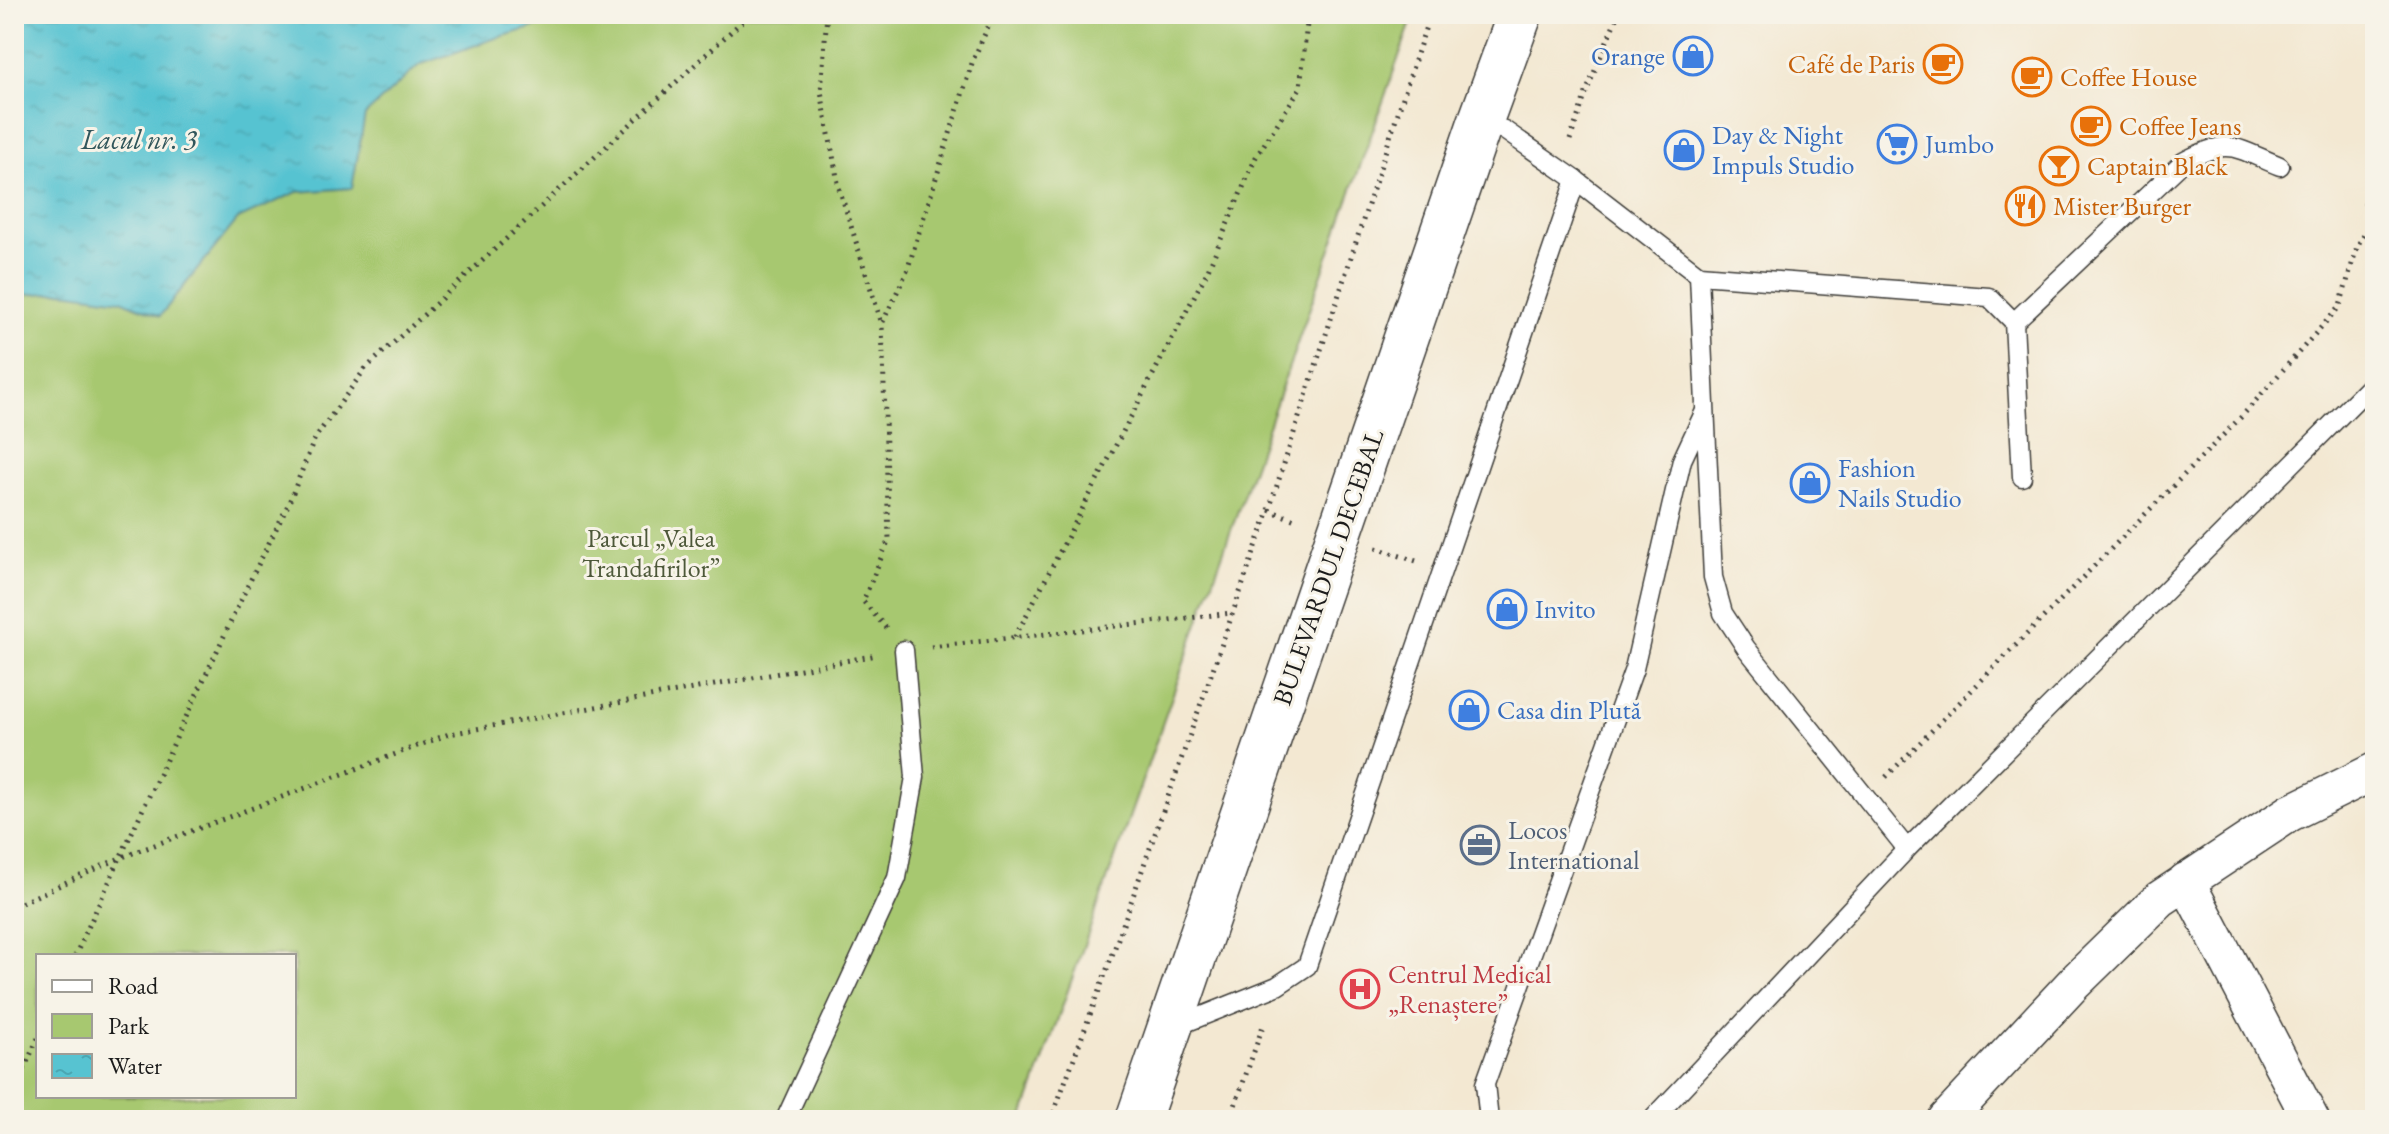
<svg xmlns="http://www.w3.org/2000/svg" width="2389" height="1134" viewBox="0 0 2389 1134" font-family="'EB Garamond',serif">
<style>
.green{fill:#a7c870;stroke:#627246;stroke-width:2;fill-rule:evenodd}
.water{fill:url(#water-ripples);stroke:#3a7076;stroke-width:2}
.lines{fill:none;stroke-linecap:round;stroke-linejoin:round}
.service-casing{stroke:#3c3b37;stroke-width:21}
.minor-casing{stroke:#3c3b37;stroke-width:39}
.primary-casing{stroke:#3c3b37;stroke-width:47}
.path{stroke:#3c3b37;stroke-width:5;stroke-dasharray:2 6;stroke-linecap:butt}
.service{stroke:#fff;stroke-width:18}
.minor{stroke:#fff;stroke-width:36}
.primary{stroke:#fff;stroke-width:44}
.labels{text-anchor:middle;stroke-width:6;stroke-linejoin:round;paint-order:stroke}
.shop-label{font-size:26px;fill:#366cbe;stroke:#f7f3e8;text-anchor:start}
.food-label{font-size:26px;fill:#c56008;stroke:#f7f3e8;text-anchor:start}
.park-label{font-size:26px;fill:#4d5839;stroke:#f7f3e8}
.street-label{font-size:26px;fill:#1c1c1c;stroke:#f7f3e8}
.service-label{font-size:26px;fill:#4e5e75;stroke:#f7f3e8;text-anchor:start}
.health-label{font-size:26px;fill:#be3a42;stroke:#f7f3e8;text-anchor:start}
.water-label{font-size:28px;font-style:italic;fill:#31565b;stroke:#f7f3e8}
</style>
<defs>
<pattern id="water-ripples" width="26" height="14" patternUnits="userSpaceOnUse" patternTransform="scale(2)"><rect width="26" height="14" fill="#57c3d1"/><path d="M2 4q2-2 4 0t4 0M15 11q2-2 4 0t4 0" fill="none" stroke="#4ba7b3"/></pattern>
</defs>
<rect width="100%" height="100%" fill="#f7f3e8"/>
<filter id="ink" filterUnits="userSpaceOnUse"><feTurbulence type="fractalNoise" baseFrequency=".0125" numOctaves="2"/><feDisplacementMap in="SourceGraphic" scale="16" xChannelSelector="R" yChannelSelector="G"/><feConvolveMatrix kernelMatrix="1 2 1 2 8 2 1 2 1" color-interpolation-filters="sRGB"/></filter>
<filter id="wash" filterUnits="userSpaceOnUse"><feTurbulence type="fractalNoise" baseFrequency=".006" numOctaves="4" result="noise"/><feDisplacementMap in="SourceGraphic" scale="32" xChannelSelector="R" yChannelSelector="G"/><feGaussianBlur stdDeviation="1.8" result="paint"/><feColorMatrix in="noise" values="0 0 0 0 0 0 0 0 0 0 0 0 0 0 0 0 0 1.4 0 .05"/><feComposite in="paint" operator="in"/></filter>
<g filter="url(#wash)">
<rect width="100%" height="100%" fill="#f3e8d2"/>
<path class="green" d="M14,14h1400l-392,1106h-1008zM38,956h256v140h-256z"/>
<path class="water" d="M14,14h568l-86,24 -77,27 -54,50 -13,73 -55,4 -59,27 -78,97 -39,-16 -57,-8 -42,3 -8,9z"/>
</g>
<g filter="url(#ink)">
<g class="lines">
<g class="service-casing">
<g id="service">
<path d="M1480,123l24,7 72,50 123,95 14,302 10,36 23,35 161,201"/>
<path d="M1699,275l290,22 25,25 8,155"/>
<path d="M2014,322l169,-160c47,-25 50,-15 97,4"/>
<path d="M1175,1027l102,-41 30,-20 269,-786"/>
<path d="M785,1120l112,-242 18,-101 -11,-127"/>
<path d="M1489,1120l-4,-36 149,-415 48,-209 22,-47"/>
<path d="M1652,1120l255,-271 468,-468"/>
</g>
</g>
<g class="minor-casing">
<g id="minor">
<path d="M2186,881l125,239"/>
<path d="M1946,1120l129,-138 85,-83 130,-86 85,-42"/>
</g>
</g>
<g class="primary-casing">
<path id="primary" d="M1138,1120l342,-997 40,-109"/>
</g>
<g class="path">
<path d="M827,14l-6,77 18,97 43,136"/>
<path d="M1570,140l17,-50 31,-76"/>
<path d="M2374,217l-9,-12 3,-31 7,-9"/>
<path d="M1269,510l29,11"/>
<path d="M1376,548l40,13"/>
<path d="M886,628l-23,-27 26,-62 -7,-215 25,-53 66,-211 21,-46"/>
<path d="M1015,637l192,-365 49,-115 44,-69 8,-74"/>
<path d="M931,647l301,-34"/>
<path d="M1886,777l356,-361 98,-110 17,-59 16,-31"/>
<path d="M14,906l106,-48 127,-271 41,-82 27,-67 50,-69 385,-355"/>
<path d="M75,956l45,-98 329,-124 428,-79"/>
<path d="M14,1091l24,-53"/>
<path d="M1051,1120l62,-167 156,-443 161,-496"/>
<path d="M1230,1120l34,-97"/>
</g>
<use href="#service" class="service"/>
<use href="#minor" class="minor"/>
<use href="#primary" class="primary"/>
</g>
</g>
<defs>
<g id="shop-ring" transform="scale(2)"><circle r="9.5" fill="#f7f3e8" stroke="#3f7fe0" stroke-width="1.5"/><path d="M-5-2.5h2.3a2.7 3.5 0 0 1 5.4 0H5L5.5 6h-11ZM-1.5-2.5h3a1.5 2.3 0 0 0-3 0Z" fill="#3f7fe0"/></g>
<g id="cafe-ring" transform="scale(2)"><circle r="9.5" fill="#f7f3e8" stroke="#e8710a" stroke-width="1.5"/><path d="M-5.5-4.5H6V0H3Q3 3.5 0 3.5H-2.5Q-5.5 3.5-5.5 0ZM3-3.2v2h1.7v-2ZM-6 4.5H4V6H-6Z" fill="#e8710a"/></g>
<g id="supermarket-ring" transform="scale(2)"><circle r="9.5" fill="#f7f3e8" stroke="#3f7fe0" stroke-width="1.5"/><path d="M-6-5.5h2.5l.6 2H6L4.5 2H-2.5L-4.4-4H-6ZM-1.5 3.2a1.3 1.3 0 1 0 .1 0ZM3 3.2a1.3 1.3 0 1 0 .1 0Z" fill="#3f7fe0"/></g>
<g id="bar-ring" transform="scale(2)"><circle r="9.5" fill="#f7f3e8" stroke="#e8710a" stroke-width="1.5"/><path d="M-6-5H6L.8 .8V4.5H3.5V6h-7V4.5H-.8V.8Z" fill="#e8710a"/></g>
<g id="restaurant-ring" transform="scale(2)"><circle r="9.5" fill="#f7f3e8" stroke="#e8710a" stroke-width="1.5"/><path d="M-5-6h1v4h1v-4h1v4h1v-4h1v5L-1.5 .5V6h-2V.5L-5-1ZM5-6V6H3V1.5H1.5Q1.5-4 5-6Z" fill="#e8710a"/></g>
<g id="office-ring" transform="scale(2)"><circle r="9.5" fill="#f7f3e8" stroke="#5c6f8a" stroke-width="1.5"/><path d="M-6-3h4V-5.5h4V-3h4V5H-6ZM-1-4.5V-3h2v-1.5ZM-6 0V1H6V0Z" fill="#5c6f8a"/></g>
<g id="hospital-ring" transform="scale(2)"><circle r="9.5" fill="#f7f3e8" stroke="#e0444e" stroke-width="1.5"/><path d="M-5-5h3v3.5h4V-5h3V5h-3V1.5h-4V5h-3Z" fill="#e0444e"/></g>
</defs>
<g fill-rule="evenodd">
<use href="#shop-ring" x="1693" y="56"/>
<use href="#cafe-ring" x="1943" y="64"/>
<use href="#cafe-ring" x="2032" y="77"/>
<use href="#cafe-ring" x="2091" y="126"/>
<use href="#supermarket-ring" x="1897" y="144"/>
<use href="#shop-ring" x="1684" y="150"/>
<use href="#bar-ring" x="2059" y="166"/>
<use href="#restaurant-ring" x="2025" y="206"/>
<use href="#shop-ring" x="1810" y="483"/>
<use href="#shop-ring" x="1507" y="609"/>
<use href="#shop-ring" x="1469" y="710"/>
<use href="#office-ring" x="1480" y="845"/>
<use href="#hospital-ring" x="1360" y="989"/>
</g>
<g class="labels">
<g class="shop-label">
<text x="1665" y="65" text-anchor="end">Orange</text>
<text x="1712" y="144">Day &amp; Night<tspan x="1712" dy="30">Impuls Studio</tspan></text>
<text x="1925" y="153">Jumbo</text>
<text x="1838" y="477">Fashion<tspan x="1838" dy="30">Nails Studio</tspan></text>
<text x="1535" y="618">Invito</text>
<text x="1497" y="719">Casa din Plută</text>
</g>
<g class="food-label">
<text x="1915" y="73" text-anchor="end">Café de Paris</text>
<text x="2060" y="86">Coffee House</text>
<text x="2119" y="135">Coffee Jeans</text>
<text x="2087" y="175">Captain Black</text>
<text x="2053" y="215">Mister Burger</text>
</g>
<g class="park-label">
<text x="651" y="547">Parcul „Valea<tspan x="651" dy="30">Trandafirilor”</tspan></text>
</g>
<g class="street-label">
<text transform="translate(1328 567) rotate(-71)" y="9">BULEVARDUL DECEBAL</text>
</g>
<g class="service-label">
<text x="1508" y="839">Locos<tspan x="1508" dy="30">International</tspan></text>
</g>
<g class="health-label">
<text x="1388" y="983">Centrul Medical<tspan x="1388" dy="30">„Renaștere”</tspan></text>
</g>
<g class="water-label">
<text x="139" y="149">Lacul nr. 3</text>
</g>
</g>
<rect width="2389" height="1134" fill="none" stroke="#f7f3e8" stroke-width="48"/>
<rect x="36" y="954" width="260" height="144" fill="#f7f3e8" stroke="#9f9d96" stroke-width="2"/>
<rect x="52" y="980" width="40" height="12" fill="#ffffff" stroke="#9f9d96" stroke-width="2"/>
<text x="108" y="994" font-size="24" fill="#1c1c1c">Road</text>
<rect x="52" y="1014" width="40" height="24" fill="#a7c870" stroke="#9f9d96" stroke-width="2"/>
<text x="108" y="1034" font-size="24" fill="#1c1c1c">Park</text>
<rect x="52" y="1054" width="40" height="24" fill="url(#water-ripples)" stroke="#9f9d96" stroke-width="2"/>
<text x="108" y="1074" font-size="24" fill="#1c1c1c">Water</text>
</svg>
